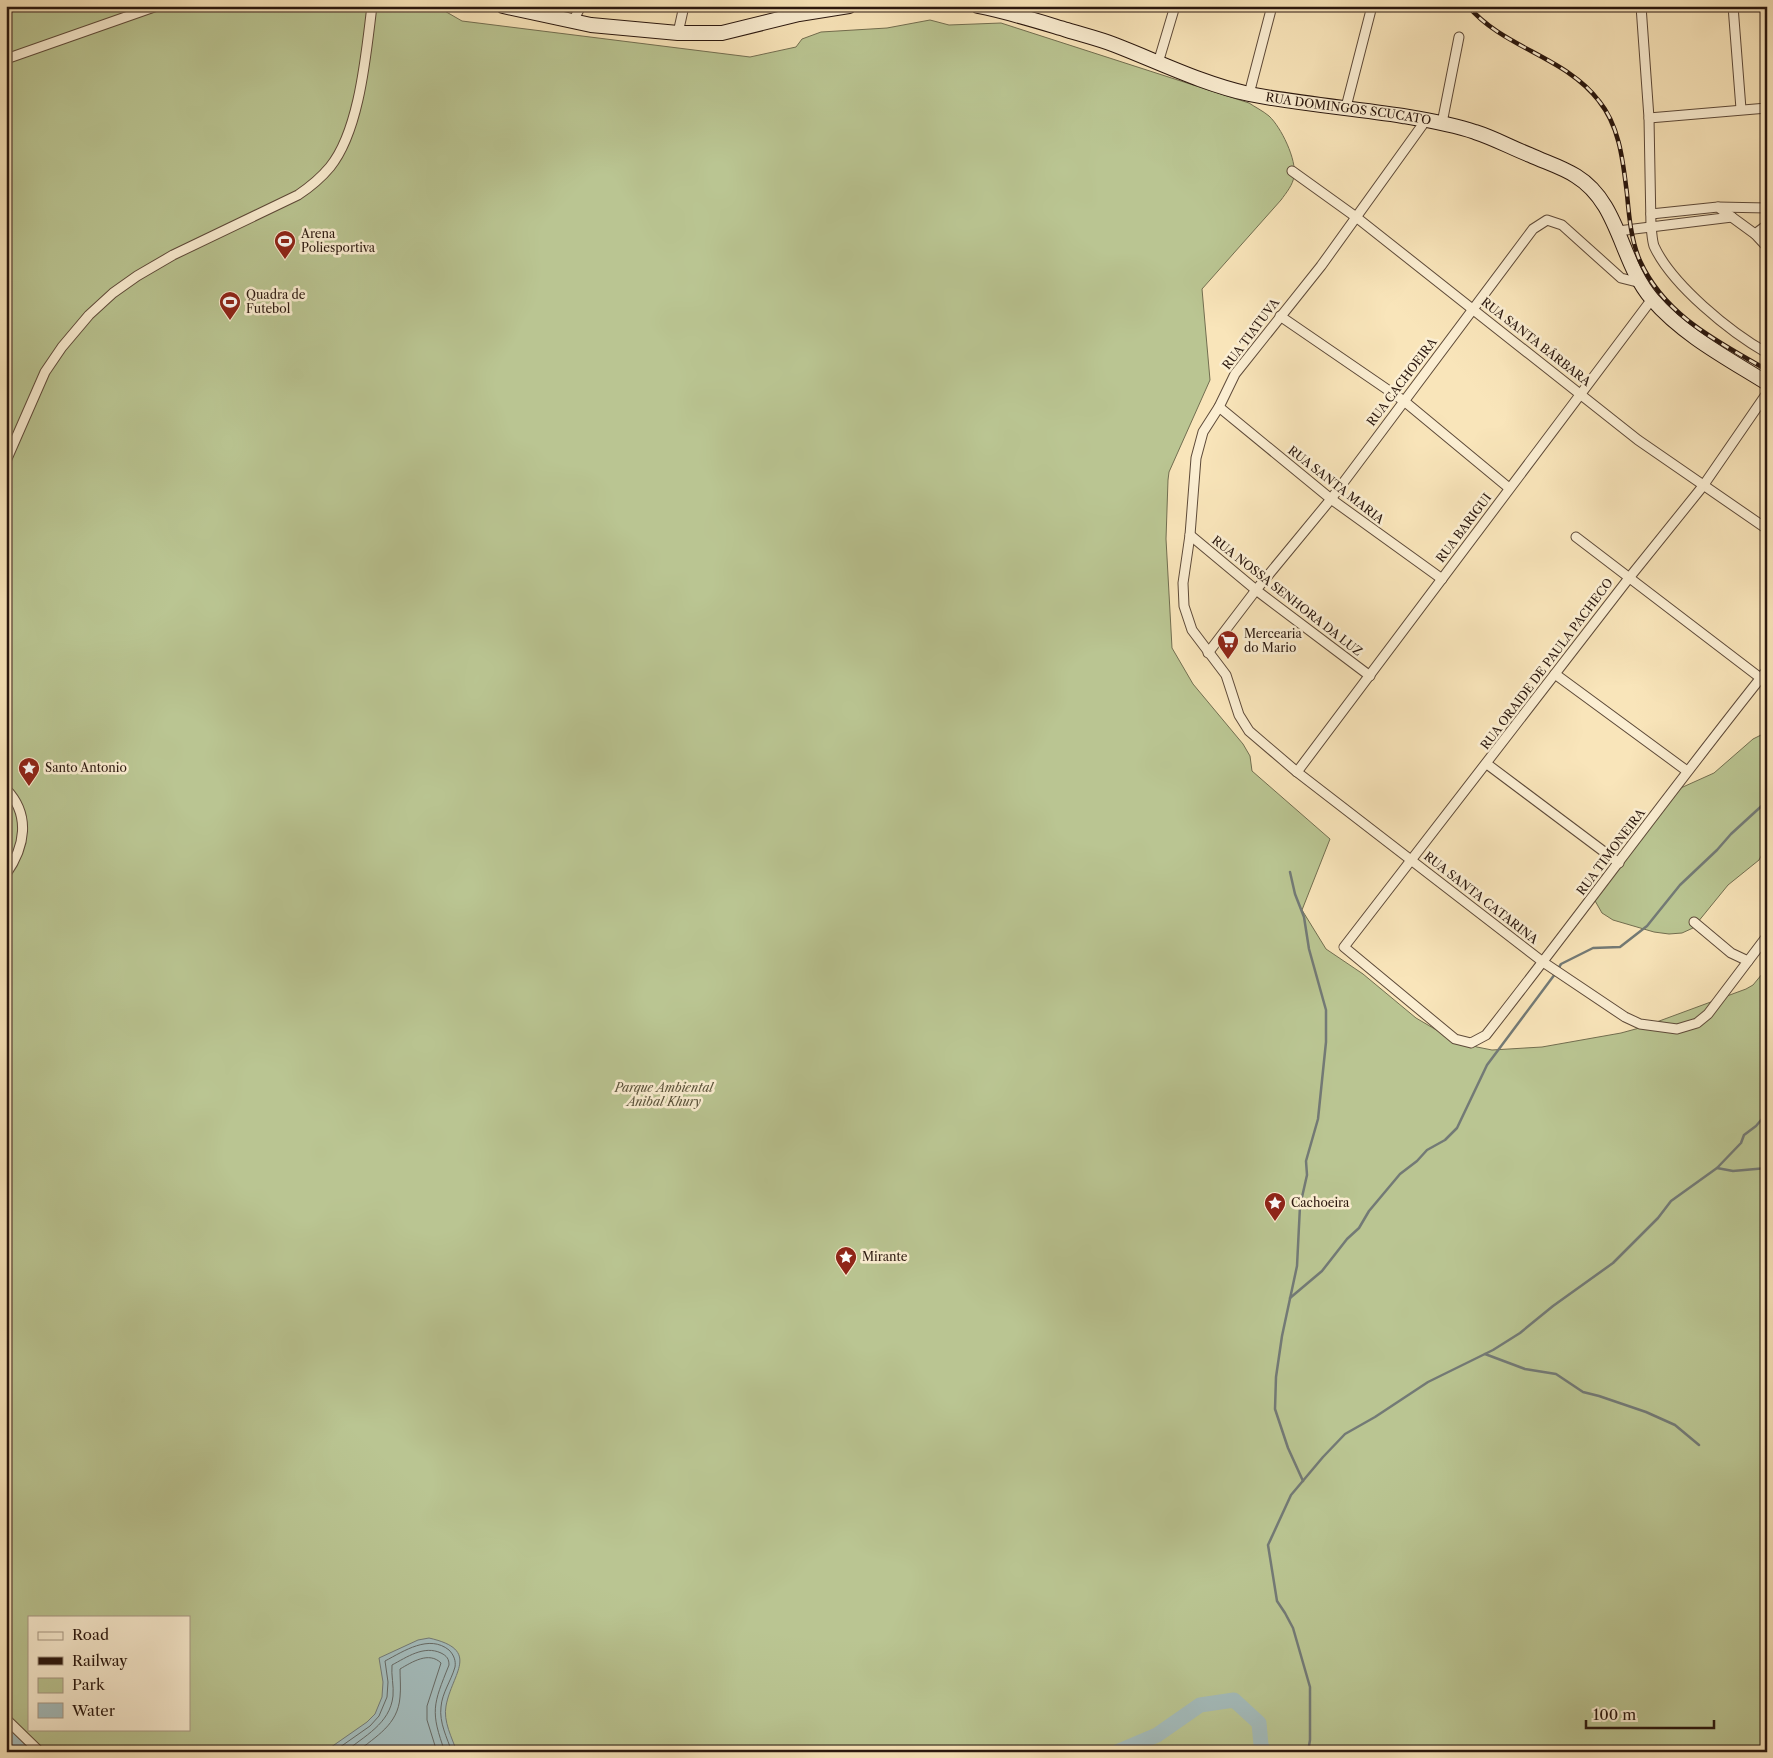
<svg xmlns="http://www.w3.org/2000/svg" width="1773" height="1758" viewBox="0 0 1773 1758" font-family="'Libre Caslon Text',serif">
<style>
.green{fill:#bac592;stroke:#726e50;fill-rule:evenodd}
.water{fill:#a4bcbc;stroke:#737a76}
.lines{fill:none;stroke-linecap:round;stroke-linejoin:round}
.shore{stroke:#676a65;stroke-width:1}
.stream{stroke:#737a76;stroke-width:2.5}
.river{stroke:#a4bcbc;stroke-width:15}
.minor-casing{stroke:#5e4a39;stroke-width:11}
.secondary-casing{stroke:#2a170e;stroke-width:16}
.minor{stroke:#fbeed2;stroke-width:9}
.secondary{stroke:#fbeed2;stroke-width:14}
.rail-casing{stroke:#2a170e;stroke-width:4.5}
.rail{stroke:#fbeed2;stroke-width:2.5;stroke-dasharray:8;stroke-linecap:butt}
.labels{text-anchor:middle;stroke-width:5;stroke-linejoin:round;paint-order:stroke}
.street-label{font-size:12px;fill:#2a170e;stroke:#fbeed2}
.poi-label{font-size:12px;fill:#2a170e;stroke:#fbeed2;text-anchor:start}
.park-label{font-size:12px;font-style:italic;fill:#5c543c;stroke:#fbeed2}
</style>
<rect width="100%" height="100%" fill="#f9e5ba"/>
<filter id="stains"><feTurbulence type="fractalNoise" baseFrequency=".004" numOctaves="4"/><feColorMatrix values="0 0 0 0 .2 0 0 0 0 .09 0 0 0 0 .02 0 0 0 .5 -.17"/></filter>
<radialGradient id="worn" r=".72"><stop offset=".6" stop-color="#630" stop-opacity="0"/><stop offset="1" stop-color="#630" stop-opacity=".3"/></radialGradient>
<g class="green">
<path d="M6,6h430l26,15 288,36 46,-10 6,-8 19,-7 66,-4 43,-8 19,5 52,-2 248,80c6,4 14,8 20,13 12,11 28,44 25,60 -1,9 -8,17 -13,24l-79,89 8,91 -41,92 -1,8 -2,59 6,109 21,36 50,60 7,12 2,15 78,68 -28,71 24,39 37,25 53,44 29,17 32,12 15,3 50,-3 79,-14 22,-6 103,-38 7,-4 14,-17v784h-1735l-26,-22zM29,1617h160v112h-160z"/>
<path d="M1767,732v113l-8,15 -31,25 -35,43 -11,5 -13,1 -15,-2 -41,-12 -11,-7 -8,-14 80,-108 40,-18 39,-34z"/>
</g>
<path class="water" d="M429,1638c53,12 23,35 17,68 -3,15 6,32 11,46h-133l43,-30 8,-8 7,-17 1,-15 -4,-24 39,-18z"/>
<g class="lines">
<g class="shore">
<path d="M333,1752l37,-26 9,-10 8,-19 1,-15 -3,-21c19,-10 44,-27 64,-11 5,5 7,11 6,17 -4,14 -13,26 -14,40 -2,15 6,31 11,45"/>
<path d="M345,1752c19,-16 45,-28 48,-56 1,-10 -2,-21 -1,-31 15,-8 32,-20 49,-12 6,3 8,6 8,12 -16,40 -19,46 -4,87"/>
<path d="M357,1752c19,-16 41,-27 43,-55 1,-9 0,-19 0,-28 12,-7 29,-18 41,-6l-14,43v14l10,32"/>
</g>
<g class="stream">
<path d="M1290,872l5,22 9,23 5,32 17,61v32l-8,77 -12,42 1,14 -7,31 -3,60 -15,70 -6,41 -1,32 13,39 15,33"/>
<path d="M1558,969l3,-5 32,-16 27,-1 27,-21 33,-41 37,-35 14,-16 36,-33"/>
<path d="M1717,1168l16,3 34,-3"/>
<path d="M1290,1298l32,-27 25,-32 12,-11 10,-17 31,-37 17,-13 10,-11 18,-10 12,-12 30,-63 68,-91"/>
<path d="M1485,1354l40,15 31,5 27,18 16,4 47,16 29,13 24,20"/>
<path d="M1308,1752l2,-12v-53l-17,-59 -8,-15 -8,-12 -9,-56 23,-50 32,-38 22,-23 30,-17 53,-35 65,-32 27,-17 33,-27 60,-43 45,-45 13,-17 46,-33 24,-25 3,-8 12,-9 11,-13"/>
</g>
<g class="river">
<path d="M6,1729l19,23"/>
<path d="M1117,1752l40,-17 43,-30 34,-5 25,23 2,22 3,7"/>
</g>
<g class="minor-casing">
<g id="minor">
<path d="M1641,6l8,112 2,109c1,6 1,13 3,19 18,39 76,86 113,107"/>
<path d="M1733,6l8,103"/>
<path d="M573,21l8,-15"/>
<path d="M678,33l6,-27"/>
<path d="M6,59l151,-53"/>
<path d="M1158,63l17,-57"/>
<path d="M1249,94l23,-88"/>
<path d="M1346,107l26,-101"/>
<path d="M1649,118l118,-10"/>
<path d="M1426,120l-105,146 -86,108 -16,33 -16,25 -7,26 -6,77 -7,48 1,23 8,24 34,45 13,40 10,16 48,41 246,190 82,55 15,7 37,5 20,-6 11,-9 59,-78"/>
<path d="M1442,123l17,-86"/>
<path d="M1292,171l64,46 282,223 129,89"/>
<path d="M1718,207l49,1"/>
<path d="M1651,214l67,-7 37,27 12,13"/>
<path d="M1618,231l114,-14"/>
<path d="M1755,234l12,-9"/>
<path d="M1280,316l124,85 105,87"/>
<path d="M1767,393l-64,93 -74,92 -285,369 111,92 16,4 15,-8c95,-121 185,-245 281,-365"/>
<path d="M1219,407l112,92 111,80"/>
<path d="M6,461l39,-89 17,-25 27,-32 24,-22 24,-17 36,-21 125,-60c12,-8 22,-16 32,-28 30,-37 36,-114 42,-161"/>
<path d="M1190,535l66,55 114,86"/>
<path d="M1576,537l191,146"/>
<path d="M1208,653l48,-63 75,-91 202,-270 14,-9 15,5 59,53 20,5"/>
<path d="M1555,674l132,97"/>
<path d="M1487,764l132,99"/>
<path d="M1297,772l355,-473"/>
<path d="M6,789c25,26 19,58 0,85"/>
<path d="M1694,922l37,31 17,8"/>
<path d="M6,1719l34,33"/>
</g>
</g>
<g class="secondary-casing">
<g id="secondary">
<path d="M503,6l88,19 87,8h44l77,-19 50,-8"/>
<path id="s1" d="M978,6c31,6 59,15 89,24 16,5 33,9 48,15 44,17 88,39 134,49 51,10 103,14 154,22 24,4 49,8 72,16 19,6 37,16 55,23 15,7 32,12 46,21 44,27 44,86 76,123 31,36 75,59 115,84"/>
</g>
</g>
<use href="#minor" class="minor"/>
<use href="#secondary" class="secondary"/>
<g class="rail-casing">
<path id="rail" d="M1468,6c35,42 98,51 131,95 21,26 24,61 28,93 2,22 4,46 13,67 25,55 77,80 127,109"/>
</g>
<use href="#rail" class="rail"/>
</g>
<defs>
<g id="stadium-pin" transform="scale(1.125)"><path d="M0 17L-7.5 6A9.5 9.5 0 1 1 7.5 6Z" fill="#8f2418" stroke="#fbeed2"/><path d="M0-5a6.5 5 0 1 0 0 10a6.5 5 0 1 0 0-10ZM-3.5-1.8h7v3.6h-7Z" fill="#fff"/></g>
<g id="supermarket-pin" transform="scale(1.125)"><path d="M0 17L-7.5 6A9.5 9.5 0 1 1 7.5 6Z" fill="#8f2418" stroke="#fbeed2"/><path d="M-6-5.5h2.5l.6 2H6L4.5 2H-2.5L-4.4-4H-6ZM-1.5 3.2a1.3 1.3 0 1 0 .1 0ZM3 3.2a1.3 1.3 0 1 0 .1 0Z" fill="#fff"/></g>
<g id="sight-pin" transform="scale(1.125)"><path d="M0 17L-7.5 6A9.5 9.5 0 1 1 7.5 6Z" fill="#8f2418" stroke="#fbeed2"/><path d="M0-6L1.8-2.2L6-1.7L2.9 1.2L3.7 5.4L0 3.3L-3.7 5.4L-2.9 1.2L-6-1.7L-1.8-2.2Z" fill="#fff"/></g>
</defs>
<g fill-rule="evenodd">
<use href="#stadium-pin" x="285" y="241"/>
<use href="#stadium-pin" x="230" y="302"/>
<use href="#supermarket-pin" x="1228" y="641"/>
<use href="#sight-pin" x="29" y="768"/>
<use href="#sight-pin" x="1275" y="1203"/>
<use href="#sight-pin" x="846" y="1257"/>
</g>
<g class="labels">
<g class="street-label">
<text dy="4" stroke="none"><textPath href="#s1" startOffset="386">RUA DOMINGOS SCUCATO</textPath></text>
<text transform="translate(1251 334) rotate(-53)" y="4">RUA TIATUVA</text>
<text transform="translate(1536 342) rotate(38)" y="4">RUA SANTA BÁRBARA</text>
<text transform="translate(1402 382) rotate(-53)" y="4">RUA CACHOEIRA</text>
<text transform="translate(1336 485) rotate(38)" y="4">RUA SANTA MARIA</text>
<text transform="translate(1464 528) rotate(-53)" y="4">RUA BARIGUI</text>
<text transform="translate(1287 596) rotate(38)" y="4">RUA NOSSA SENHORA DA LUZ</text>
<text transform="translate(1547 664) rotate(-53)" y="4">RUA ORAIDE DE PAULA PACHECO</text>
<text transform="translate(1611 852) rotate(-53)" y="4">RUA TIMONEIRA</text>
<text transform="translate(1481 898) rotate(38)" y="4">RUA SANTA CATARINA</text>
</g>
<g class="poi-label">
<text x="301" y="238">Arena<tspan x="301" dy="14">Poliesportiva</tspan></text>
<text x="246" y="299">Quadra de<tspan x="246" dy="14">Futebol</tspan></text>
<text x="1244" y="638">Mercearia<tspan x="1244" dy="14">do Mario</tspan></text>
<text x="45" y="772">Santo Antonio</text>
<text x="1291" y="1207">Cachoeira</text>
<text x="862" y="1261">Mirante</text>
</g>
<g class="park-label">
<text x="664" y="1092">Parque Ambiental<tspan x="664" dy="14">Anibal Khury</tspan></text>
</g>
</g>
<rect width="1773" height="1758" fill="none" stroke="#f9e5ba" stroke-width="25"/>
<rect x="8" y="8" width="1758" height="1743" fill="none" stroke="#2a170e" stroke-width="2.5"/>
<rect x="12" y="12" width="1748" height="1733" fill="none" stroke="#2a170e"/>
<rect x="28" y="1616" width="162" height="115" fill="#fbeed2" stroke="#a79884"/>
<rect x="38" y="1632" width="25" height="8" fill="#fbeed2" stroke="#a79884"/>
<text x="72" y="1640" font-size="15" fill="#2a170e">Road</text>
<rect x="38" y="1657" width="25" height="8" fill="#2a170e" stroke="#a79884"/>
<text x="72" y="1666" font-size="15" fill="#2a170e">Railway</text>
<rect x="38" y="1678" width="25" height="15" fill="#bac592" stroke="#a79884"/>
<text x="72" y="1690" font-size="15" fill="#2a170e">Park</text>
<rect x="38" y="1703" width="25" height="15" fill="#a4bcbc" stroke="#a79884"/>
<text x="72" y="1716" font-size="15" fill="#2a170e">Water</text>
<path d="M1586 1720v8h128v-8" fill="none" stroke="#2a170e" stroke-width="2.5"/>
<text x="1593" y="1720" font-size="15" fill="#2a170e" stroke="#fbeed2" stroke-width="4" paint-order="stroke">100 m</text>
<rect width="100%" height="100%" filter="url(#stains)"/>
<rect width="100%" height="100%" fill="url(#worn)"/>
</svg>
